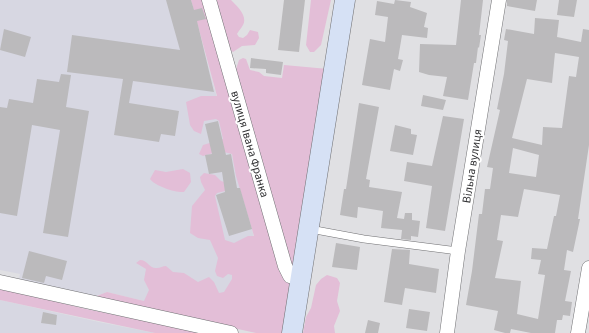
<svg xmlns="http://www.w3.org/2000/svg" width="589" height="333" viewBox="0 0 589 333" font-family="'Source Sans 3',sans-serif">
<style>
.built{fill:#d7d7e2}
.green{fill:#e3bed7}
.building{fill:#bbbabc;fill-rule:evenodd}
.lines{fill:none;stroke-linecap:round;stroke-linejoin:round}
.lane-casing{stroke:#707073;stroke-width:8}
.street-casing{stroke:#707073;stroke-width:15}
.secondary-casing{stroke:#707073;stroke-width:21}
.lane{stroke:#fff;stroke-width:7}
.street{stroke:#fff;stroke-width:14}
.secondary{stroke:#d6e1f5;stroke-width:20}
.labels{text-anchor:middle;stroke-width:4;stroke-linejoin:round;paint-order:stroke}
.street-label{font-size:12px;fill:#333335;stroke:#fff}
</style>
<rect width="100%" height="100%" fill="#e0e0e3"/>
<g class="built">
<path d="M0,0h191l78,294 -7,36 -155,-38 -13,5 -75,-17 1,-6 -20,-4z"/>
<path d="M0,300l99,22 56,11h-155z"/>
</g>
<g class="green">
<path d="M191,0h15l88,282 -10,51h-28l-162,-36 13,-5 37,9 5,-11 -5,-10 2,-11 -10,-6 4,-3c8,0 9,9 17,8 3,0 6,-2 9,-2l7,6 11,1 14,9 11,-5 5,5 5,11 5,-1 8,-13v-4l-4,-1 -5,4 -6,-2 -2,-5 3,-13 -8,-18 -12,-2 -8,-5 2,-27 13,-16 -4,-8 -1,-5 4,-4 11,2 6,6 6,2 2,7 -12,3 -2,3 10,44 9,3 14,-7h6l-18,-60 -4,-22 -12,-3 -17,5 -4,-2 4,-9 20,-6 -4,-18 -3,-2 -12,2 -3,13 -7,-3 -4,-6 -4,-23 15,-6h16z"/>
<path d="M214,0h17c6,6 17,16 12,25 -2,4 -4,5 -6,9l2,3 4,1 4,-3 3,-5 8,2 1,6 -4,7 -13,1 -9,6 -5,-4z"/>
<path d="M311,0h20l-10,45 -7,7h-4l-4,-7z"/>
<path d="M243,58l3,1 4,11 9,2 5,4 18,2 2,-13 44,4 -31,199 -5,1 -56,-200 3,-9z"/>
<path d="M183,169l7,4 1,9 -7,10c-8,1 -29,-6 -34,-13l5,-9 11,2z"/>
<path d="M327,275l10,3 3,5 -3,18 3,10 -6,15 1,7h-32l3,-16 5,-9 5,-23 5,-6z"/>
<path d="M0,288l86,21 120,24h-51l-155,-33z"/>
</g>
<g class="building">
<path d="M166,0h25l3,10 8,-2 4,11 -9,2 17,71 -81,-11 -4,22 50,8 -4,25 -14,-2 -2,8 -45,-7 9,-56 -56,-7 5,-37 108,15z"/>
<path d="M284,0h21l-6,52 -21,-2z"/>
<path d="M395,0l16,2 -1,5 17,6 -3,14 4,1 -1,10 -25,-3 -4,24 5,1 -3,11 -6,-2 -4,21 -28,-5 8,-46 15,3 3,-25 -13,-2 2,-14 17,3z"/>
<path d="M461,0h22l-4,35h2l-2,13 -1,-1 -2,16h-2l-6,37 -25,-4 4,-19 -18,-2 -10,-3 1,-28 36,1z"/>
<path d="M507,0h30l-2,11 -28,-5z"/>
<path d="M559,0h18l-3,17 -17,-2z"/>
<path d="M535,18l24,2 -2,17 24,5 2,-13 6,1v115l-11,74h2l-7,33 -6,-2 -3,20 7,1 -6,30 7,1 -2,14 -7,-1 -1,5h-5l-2,13h-24l-20,-4 -1,4h-5l-11,-3 4,-19 -32,-6 6,-34 7,-57h3l3,-25h5l3,-21 -6,-1 13,-57 -3,-1 7,-35 4,-33 -4,-1 2,-11 28,5zM555,53l24,4 -3,20 -7,-1 -7,52 -19,-1 -1,18 -30,-7 15,-59 25,4zM513,148l26,7 -3,22 -27,-4zM524,189l36,6 -4,21h-2l-7,33 -15,-1 -1,11 10,1 -3,14 7,1 -7,44 -21,-5 4,-33 -26,-3 8,-37 -6,-1 4,-25 17,2z"/>
<path d="M4,29l27,8 -6,20 -25,-7z"/>
<path d="M251,58l32,4 -2,13 -15,-2v-4l-16,-1z"/>
<path d="M61,74l10,1 -5,32 23,4 -21,126 -25,-4 17,-103 -28,-5 -15,91 -17,-3v-106l7,1 2,-9 24,4 4,-24 22,3z"/>
<path d="M423,95l23,5 -3,10 -22,-4z"/>
<path d="M359,103l20,4 -13,72 4,1 -1,7 33,5 -5,26 7,1 1,-6h7v7l8,1 -2,16 -7,-1v4l-10,-1 1,-9 -21,-2 2,-17 -25,-4 -1,11 -17,-3 4,-26h2z"/>
<path d="M443,116l21,3 -19,112 -19,-3 6,-42 -28,-5 3,-19 25,4z"/>
<path d="M218,121l8,34 5,-1 6,34h3l12,41 -23,7 -13,-41 9,-3 -3,-20 -13,2 -4,-19 7,-1 -7,-30z"/>
<path d="M395,125l16,4v5l6,1 -4,20 -23,-4z"/>
<path d="M336,243l24,4 -3,23 -25,-3z"/>
<path d="M392,249l18,1 -1,14 30,5 -3,24 -31,-5 -3,17 -18,-3z"/>
<path d="M29,251l38,10 -5,19 -16,-4 -2,7 -22,-5z"/>
<path d="M409,309l21,3 -3,19 -21,-3z"/>
<path d="M43,312l14,3 -1,10 -15,-2z"/>
<path d="M368,320l12,3 -2,10h-13z"/>
</g>
<g class="lines">
<g class="lane-casing">
<path id="lane" d="M310,229l54,10 94,12"/>
</g>
<g class="street-casing">
<g id="street">
<path d="M209,0l76,266 5,10 11,2"/>
<path d="M0,282l231,51"/>
<path d="M447,333l11,-82 41,-251"/>
<path d="M578,333l11,-65"/>
</g>
</g>
<g class="secondary-casing">
<path id="secondary" d="M292,333l53,-333"/>
</g>
<use href="#lane" class="lane"/>
<use href="#street" class="street"/>
<use href="#secondary" class="secondary"/>
</g>
<g class="labels">
<g class="street-label">
<text transform="translate(250 144) rotate(74)" y="4">вулиця Івана Франка</text>
<text transform="translate(472 166) rotate(-81)" y="4">Вільна вулиця</text>
</g>
</g>
</svg>
